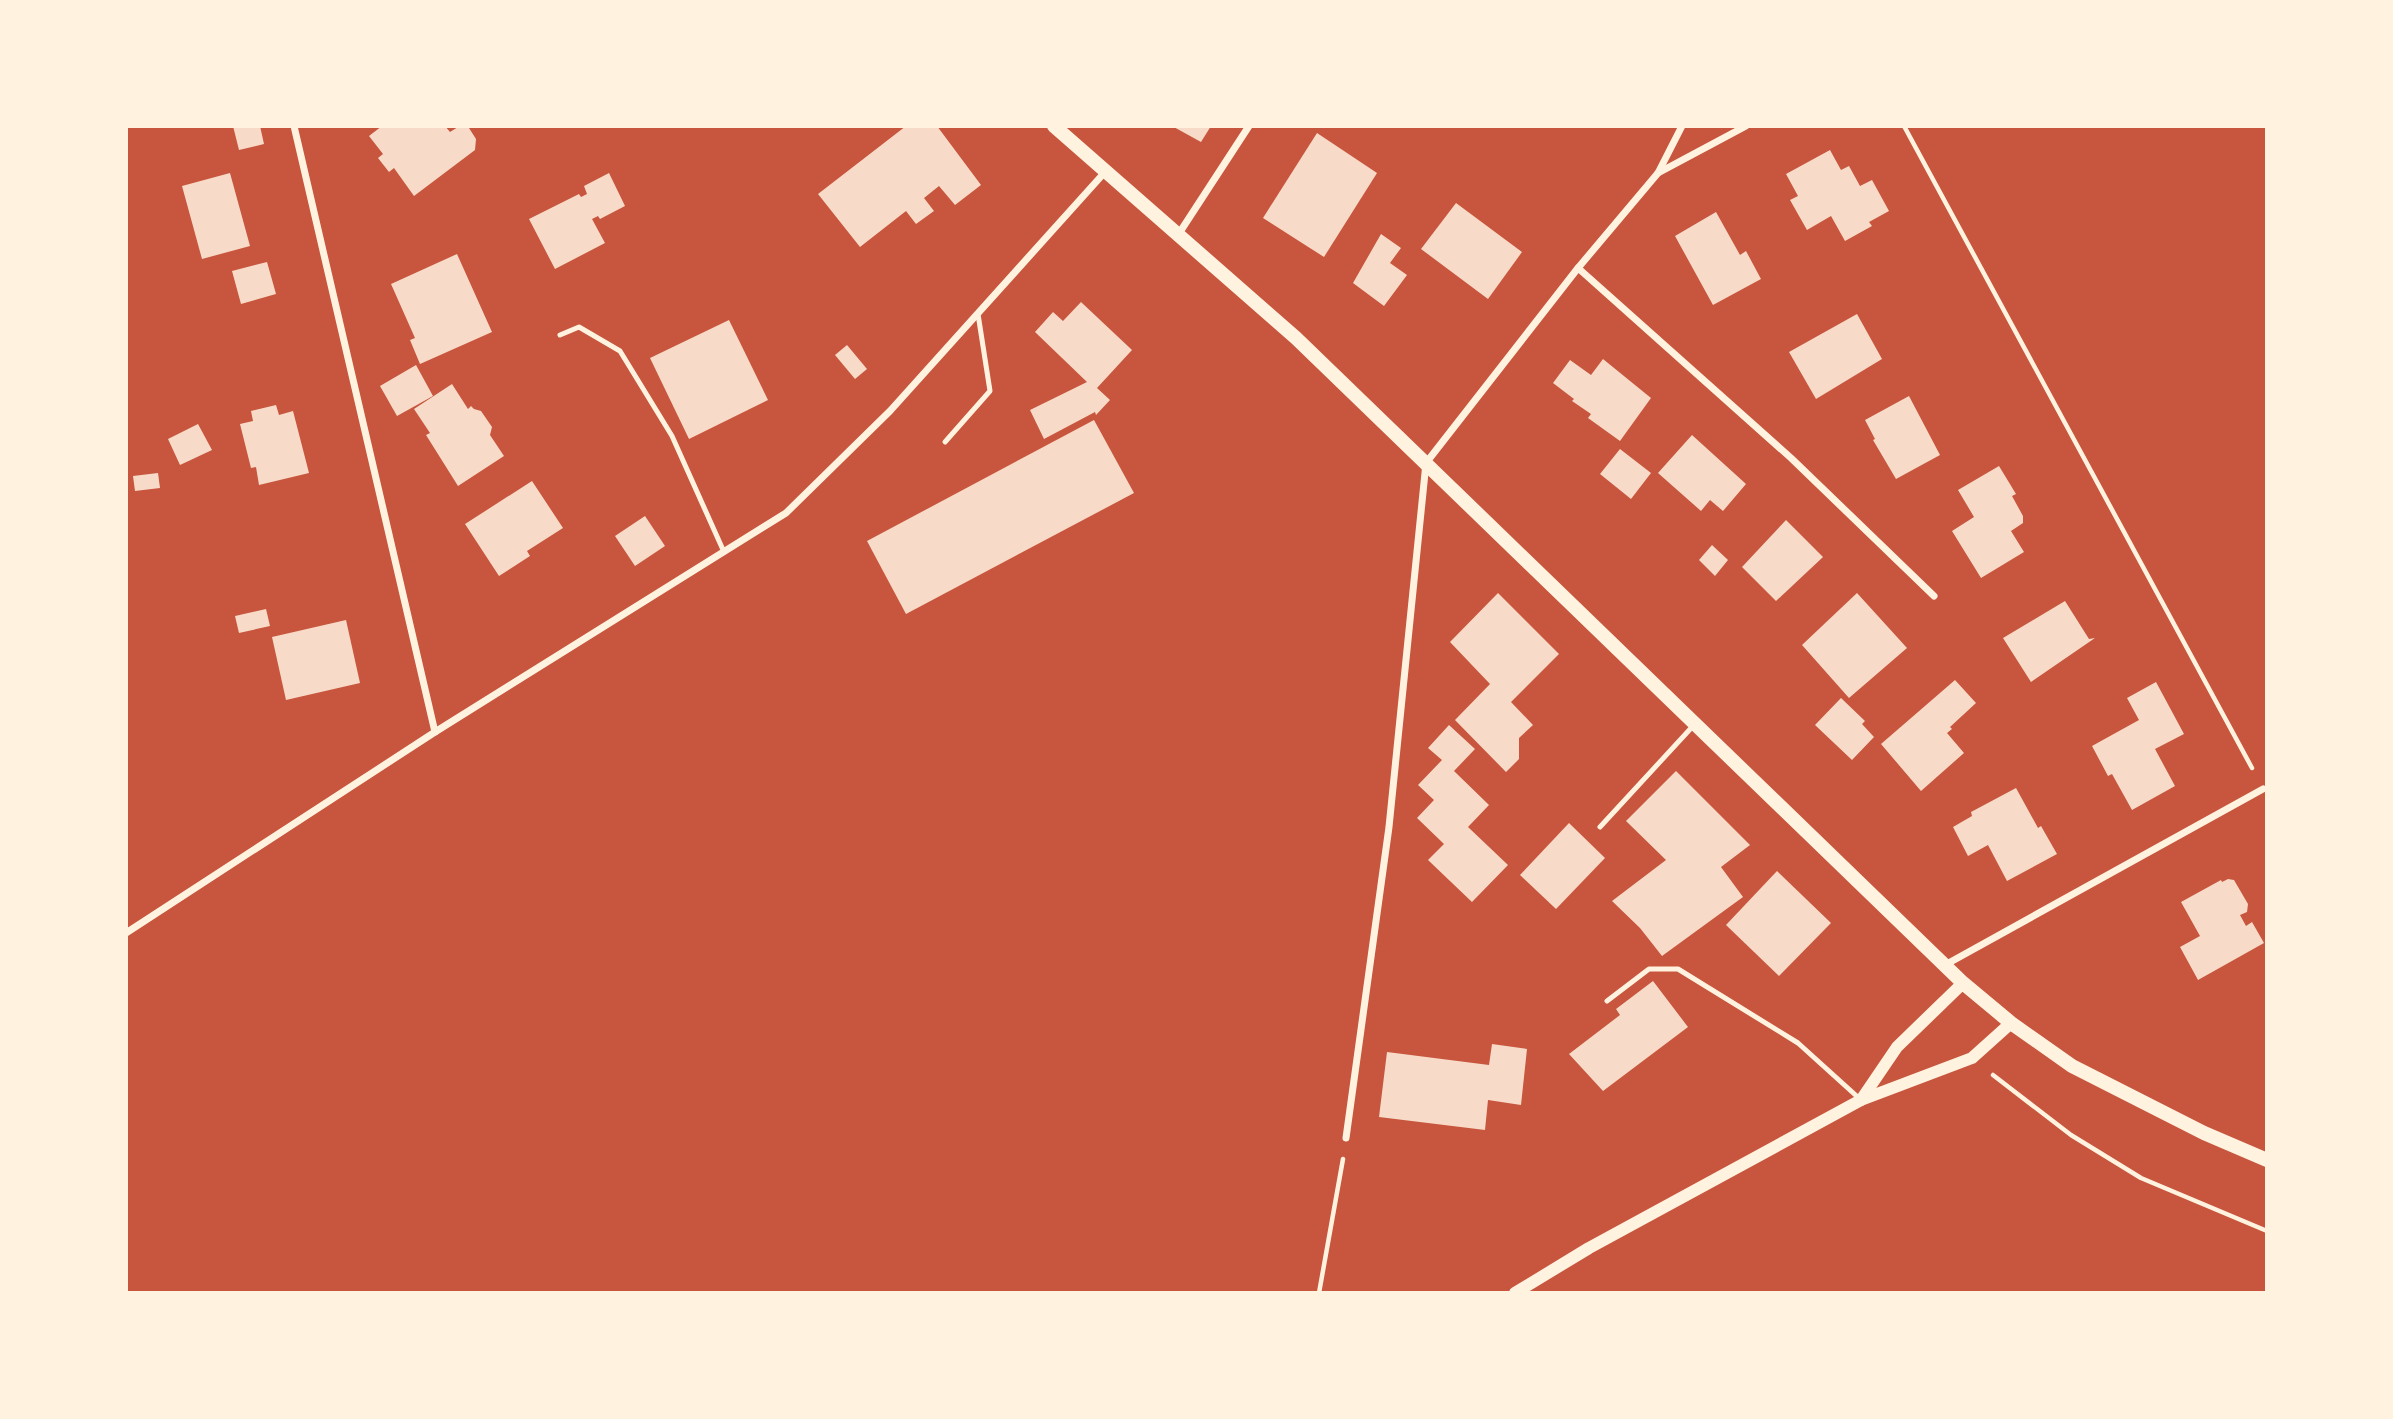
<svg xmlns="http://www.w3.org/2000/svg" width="2393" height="1419" viewBox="0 0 2393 1419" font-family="'Golos Text',sans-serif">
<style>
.building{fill:#f7dbc8}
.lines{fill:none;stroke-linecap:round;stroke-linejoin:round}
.path{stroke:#fff3e0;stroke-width:4.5}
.service{stroke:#fff3e0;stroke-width:5}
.minor{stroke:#fff3e0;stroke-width:7}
.tertiary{stroke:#fff3e0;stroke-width:12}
.secondary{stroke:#fff3e0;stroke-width:14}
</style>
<rect width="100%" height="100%" fill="#c8553d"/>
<g class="building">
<path d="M233,126h27l4,18 -25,6z"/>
<path d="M382,126h63l5,6 8,-5 11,1 7,11 -1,11 -61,46 -20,-28 -5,4 -11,-14 5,-4 -14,-18z"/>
<path d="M906,126h31l44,59 -26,20 -16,-19 -15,12 10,13 -18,13 -10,-13 -46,36 -42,-53z"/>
<path d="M1172,126h39l-10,16z"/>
<path d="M1317,133l60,40 -53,84 -61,-39z"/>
<path d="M1830,150l11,20 8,-4 11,20 12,-6 17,31 -20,11 3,4 -27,15 -14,-25 -24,14 -17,-30 8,-4 -12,-22z"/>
<path d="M230,173l20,73 -48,13 -20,-73z"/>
<path d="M609,173l16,33 -25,13 -2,-3 -6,3 13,24 -50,26 -26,-50 50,-25 2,3 6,-3 -3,-8z"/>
<path d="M1456,203l66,49 -34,47 -67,-50z"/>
<path d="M1716,212l24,43 6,-4 15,28 -48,26 -38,-69z"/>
<path d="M1381,234l20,14 -11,15 17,12 -23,31 -31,-23z"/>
<path d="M457,254l35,78 -72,32 -10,-24 5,-2 -24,-54z"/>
<path d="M267,262l9,32 -35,10 -9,-33z"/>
<path d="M1081,302l51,48 -35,38 13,12 -14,15 -1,-3 -51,27 -14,-29 57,-28 -52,-50 18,-20 10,9z"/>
<path d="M1857,314l25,45 -66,40 -27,-47z"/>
<path d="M729,320l39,80 -79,39 -39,-81z"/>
<path d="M847,345l20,24 -12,10 -20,-24z"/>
<path d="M1603,359l48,39 -31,43 -32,-23 3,-4 -19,-13 2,-2 -21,-16 17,-23 21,15z"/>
<path d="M416,365l17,31 -36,20 -17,-30z"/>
<path d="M452,384l16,25 3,-3 3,3 7,2 11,16 -2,8 14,21 -46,30 -32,-51 4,-2 -16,-24z"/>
<path d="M1909,396l31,59 -44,24 -23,-39 2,-1 -10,-19z"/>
<path d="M276,405l3,10 14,-4 16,62 -50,12 -3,-18 -5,1 -11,-44 13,-3 -2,-10z"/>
<path d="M1094,420l40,73 -228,121 -39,-73z"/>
<path d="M198,424l14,26 -32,15 -12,-26z"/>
<path d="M1692,435l54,49 -23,27 -13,-11 -9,11 -43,-38z"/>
<path d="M1620,449l31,24 -20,26 -31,-25z"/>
<path d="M1999,466l17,28 -4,2 11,20v7l-12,8 13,21 -43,26 -29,-47 22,-14 -16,-27z"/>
<path d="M158,473l2,15 -25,3 -2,-15z"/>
<path d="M532,481l31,47 -36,23 3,5 -31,20 -34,-52z"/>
<path d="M645,516l20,30 -30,20 -20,-30z"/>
<path d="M1786,520l37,37 -47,44 -34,-34z"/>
<path d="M1712,545l16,15 -13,16 -16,-16z"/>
<path d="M1498,593l61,61 -48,48 22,23 -14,13v21l-13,13 -51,-52 35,-36 -40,-42z"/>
<path d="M1857,593l50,55 -58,50 -47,-53z"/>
<path d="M2065,601l24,38 6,-1 -64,44 -28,-44z"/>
<path d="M266,609l4,17 -31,7 -4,-17z"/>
<path d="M346,620l14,63 -74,17 -14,-63z"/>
<path d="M1955,680l21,23 -26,24 2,2 -5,4 17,20 -43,38 -40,-47z"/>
<path d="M2156,682l28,52 -29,15 20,37 -43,24 -20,-36 -4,2 -16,-30 47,-26 -12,-22z"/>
<path d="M1841,698l24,23 -3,3 12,13 -22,23 -37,-35z"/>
<path d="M1449,725l26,24 -21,22 35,34 -21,22 40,38 -36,37 -44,-42 16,-16 -27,-26 17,-18 -16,-15 24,-25 -14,-12z"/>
<path d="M1676,771l74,74 -29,22 22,30 -81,59 -22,-28 -28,-27 54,-41 -40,-39z"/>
<path d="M2016,788l22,40 3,-2 16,28 -50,27 -19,-36 -20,11 -15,-29 19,-11 -1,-4z"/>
<path d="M1569,823l36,35 -49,51 -36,-34z"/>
<path d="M1777,871l54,52 -52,53 -53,-51z"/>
<path d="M2228,879l6,1 14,24 -1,8 -7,3 6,11 6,-4 12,21 -66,37 -18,-33 20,-11 -19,-34 40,-22 1,2z"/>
<path d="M1653,981l35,46 -85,64 -34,-37 51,-39 -4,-6z"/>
<path d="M1492,1044l35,5 -6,56 -33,-5 -3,30 -106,-13 8,-65 102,13z"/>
</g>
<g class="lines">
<g class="path">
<path d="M1904,126l348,642"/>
<path d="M1993,1075l78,60 70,43 126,53"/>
<path d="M1319,1293l24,-134"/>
</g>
<g class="service">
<path d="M560,335l19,-8 41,24 52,85 52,116"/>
<path d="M945,442l45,-51 -12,-77"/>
<path d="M1600,827l93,-101"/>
<path d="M1607,1001l42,-32h29l120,74 63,57"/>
</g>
<g class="minor">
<path d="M294,126l141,606"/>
<path d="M1658,173l88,-47"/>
<path d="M1178,235l71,-109"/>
<path d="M1578,268l213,190 143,138"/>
<path d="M126,933l309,-201 351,-219 104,-102 215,-239"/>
<path d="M1945,965l318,-176"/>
<path d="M1346,1138l43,-311 37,-364 152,-195 80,-95 24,-47"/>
</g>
<g class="tertiary">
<path d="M1861,1100l36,-53 66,-64"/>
<path d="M1515,1293l74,-45 272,-148 111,-42 39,-35"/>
</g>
<path class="secondary" d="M1054,126l242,212 667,645 48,40 61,43 132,67 63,27"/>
</g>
<rect width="2393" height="1419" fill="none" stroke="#fff3e0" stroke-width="256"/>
</svg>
